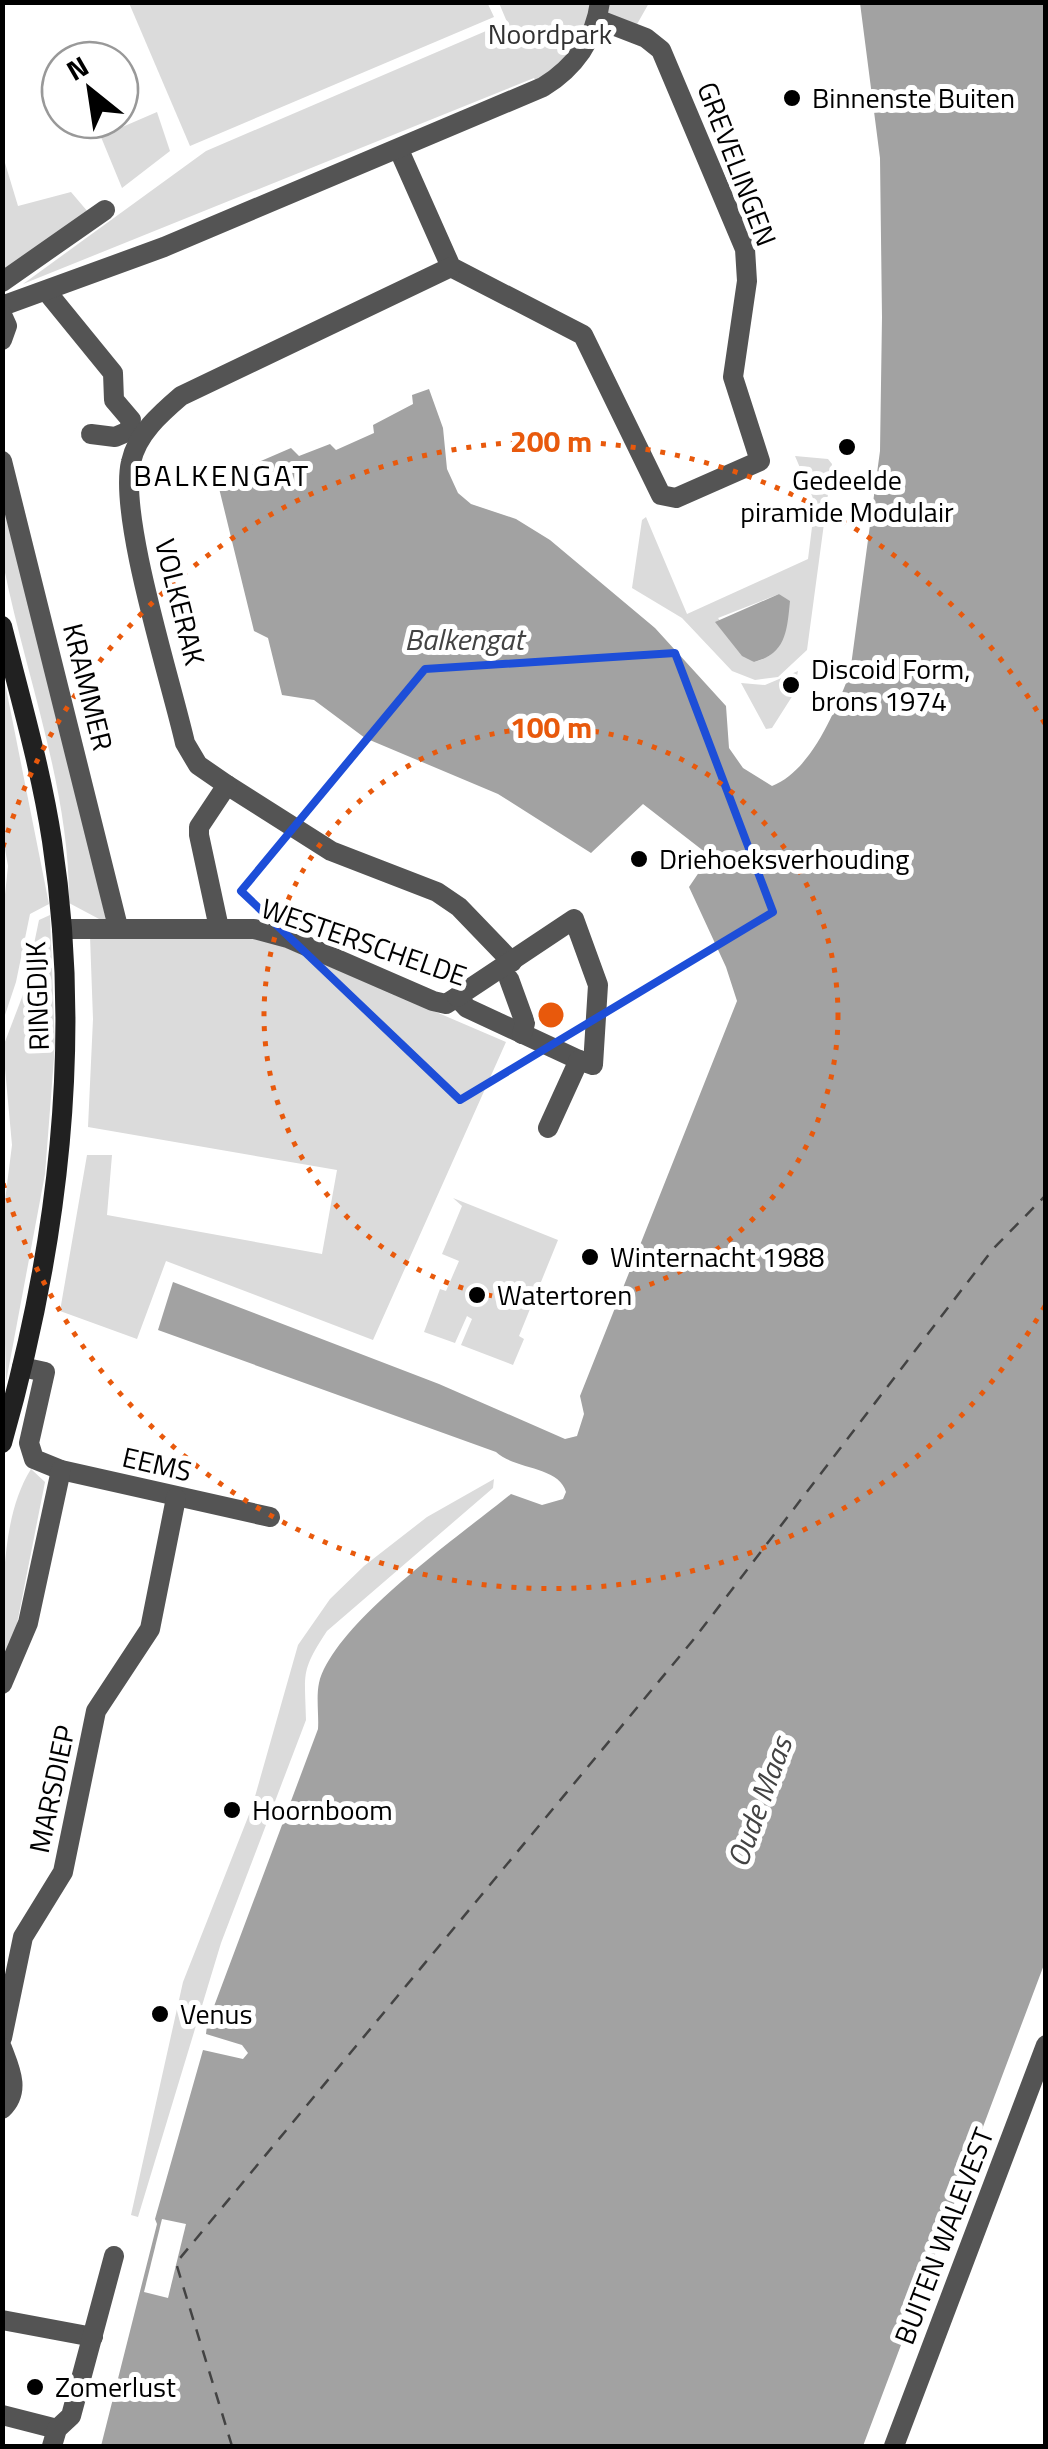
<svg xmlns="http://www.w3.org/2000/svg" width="1048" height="2449" viewBox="0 0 1048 2449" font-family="'Titillium Web',sans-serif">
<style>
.green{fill:#dbdbdb;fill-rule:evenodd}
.water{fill:#a2a2a2}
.pier{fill:#fff}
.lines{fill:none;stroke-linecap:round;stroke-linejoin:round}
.ferry{stroke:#434343;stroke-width:2.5;stroke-dasharray:12 10;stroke-linecap:butt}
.street{stroke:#545454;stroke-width:20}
.secondary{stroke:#212121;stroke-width:20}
.marked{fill:none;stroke:#1d4ed8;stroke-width:8;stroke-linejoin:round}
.ring{fill:none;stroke:#e8590c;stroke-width:5;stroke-dasharray:5 10}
.poi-dot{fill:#000;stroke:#fff;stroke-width:4}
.labels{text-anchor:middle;stroke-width:10;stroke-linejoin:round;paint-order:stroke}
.park-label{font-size:28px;fill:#323232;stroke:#fff}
.poi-label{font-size:28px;fill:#000;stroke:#fff;text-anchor:start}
.street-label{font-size:28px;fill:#000;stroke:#fff}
.neighbourhood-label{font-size:30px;letter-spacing:2.5px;fill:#000;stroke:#fff}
.water-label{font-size:30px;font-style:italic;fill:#434343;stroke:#fff}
.centre{fill:#e8590c;stroke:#fff;stroke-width:5}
.ring-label{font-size:30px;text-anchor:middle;font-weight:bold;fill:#e8590c;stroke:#fff;stroke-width:10;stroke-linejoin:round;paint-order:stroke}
</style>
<rect width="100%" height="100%" fill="#fff"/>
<g class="green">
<path d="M487,2l7,15 -304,129 -61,-143z"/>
<path d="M499,3h150l-13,23 -16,-6 -84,61 -2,-3 -511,206 183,-133 301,-129z"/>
<path d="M157,112l13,39 -48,37 -28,-68h14l5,11z"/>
<path d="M2,153l16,53 53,-14 17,20 -86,60z"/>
<path d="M795,456l33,3 4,5 -25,186 -29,27 -23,3 -23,-9 -50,-53 -50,-30 10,-68 4,-3 41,97 121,-55 7,-56zM779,594l10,7c-5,29 -3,53 -35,61l-36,-44z"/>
<path d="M2,486l104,433 -5,1 -32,-17c1,-116 -44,-228 -66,-340 -3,-24 0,-53 -1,-77z"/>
<path d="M798,671l-5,24 -21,33 -6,1 -25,-46 24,2z"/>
<path d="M3,673l46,231 -19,10 -14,68 -13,39 -1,-98 6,-57 -6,-34z"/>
<path d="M50,915l5,130 -10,129 -39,208 -4,-158 10,-79 -9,-98 21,-55 15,-72z"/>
<path d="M90,936l171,1 245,105 -133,298 -207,-79 -29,78 -77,-28 27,-156h25l-5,60 215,39 15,-84 -249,-43 5,-108z"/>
<path d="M453,1198l105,42 -39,96 5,3 -11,26 -52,-20 11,-26 -5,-3 -12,27 -31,-11 16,-43 6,2 13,-30 -17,-7 20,-48z"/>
<path d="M31,1469l14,13 -31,157 -11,17c0,-59 -3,-138 28,-187z"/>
<path d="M494,1479l-1,9 -166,143c-27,41 -22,42 -21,89l-85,223 -83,274 -7,-2 52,-233 69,-175 46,-162 32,-46 34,-33 63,-49z"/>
</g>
<g class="water">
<path d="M860,3h185v1959l-182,484h-762l56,-222 -2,-5 48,-169 40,9 5,-6 -6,-8 -36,-11 1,-9 111,-296c1,-14 -2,-32 1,-46 15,-60 143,-149 192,-189l31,11 21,-6 3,-7c-7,-26 -51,-22 -70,-40l-338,-122 15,-48 266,102 126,55 12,-3 7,-22 -4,-18 157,-395 -11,-34 -37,-80 21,-31 -67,-52 -52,49 -93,-59 -133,-56 -51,-38 -32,-5 -14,-57 -14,-7 -37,-151 74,-32 8,8 31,-12 6,6 38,-17 -1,-8 40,-21 -1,-9 17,-6 14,39 4,41 11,24 13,11 45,15 34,21 105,88 71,78 3,42 14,20 29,18c40,-16 63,-75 78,-113l30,-222 2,-134 -2,-159z"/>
<path d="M779,594l11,7c-3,30 -4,53 -36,61l-12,-6 -27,-34z"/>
</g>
<path class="pier" d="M162,2219l24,5 -18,74 -24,-6z"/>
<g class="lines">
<path class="ferry" d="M232,2446l-56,-183 518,-624 299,-390 53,-54"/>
<g class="street">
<path d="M399,150l52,117 132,68 78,160 15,3 84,-37 -27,-84 14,-96 -2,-32 -84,-199 -15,-12 -49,-19"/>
<path d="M2,282l103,-72"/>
<path d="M47,292l66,81 1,27 17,20 -2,11 -14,6 -24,-3"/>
<path d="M2,306l162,-59 379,-160c31,-19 52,-48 57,-85"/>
<path d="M2,315l5,11 -5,14"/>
<path d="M2,461l116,466"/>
<path d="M227,785l104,66 106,41 22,15 53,55"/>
<path d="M219,928l-20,-93v-8l28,-42 -29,-20 -13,-22c-14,-62 -67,-227 -54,-281 6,-28 29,-48 50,-66l270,-129"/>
<path d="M62,929h192l34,9 145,63 13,3 11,-7 10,11 112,52"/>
<path d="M509,979l16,44 -3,11"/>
<path d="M457,997l117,-78 24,66 -5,80 -14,-5 -31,68"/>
<path d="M22,1367l23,5 -16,71 5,16 27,11 209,47"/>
<path d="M2,1684l26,-61 33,-153"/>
<path d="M2,2038l21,-101 40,-65 33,-161 54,-82 26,-131"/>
<path d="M2,2048c8,21 19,43 0,61"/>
<path d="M2,2320l91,17"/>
<path d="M2,2415l55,14"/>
<path d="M52,2446l5,-17 14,-13 43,-160"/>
<path d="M894,2446l152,-401"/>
</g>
<path class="secondary" d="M2,626c18,71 39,143 50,215 31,202 6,406 -50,602"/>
</g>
<path class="marked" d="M675,653l98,259 -313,188 -219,-209 184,-222z"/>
<g class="ring">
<circle cx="551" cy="1015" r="287"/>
<path d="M1045 1306A573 573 0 0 1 3 1183M3 847A573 573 0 0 1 1045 724"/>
</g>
<g class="poi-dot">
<circle cx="792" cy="98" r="10"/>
<circle cx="847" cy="447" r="10"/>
<circle cx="791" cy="685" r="10"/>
<circle cx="639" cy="859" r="10"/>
<circle cx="590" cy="1257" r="10"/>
<circle cx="477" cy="1295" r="10"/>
<circle cx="232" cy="1810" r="10"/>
<circle cx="160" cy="2014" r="10"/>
<circle cx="35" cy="2387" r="10"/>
</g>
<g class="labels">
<g class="park-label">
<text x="550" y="44">Noordpark</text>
</g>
<g class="poi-label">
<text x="812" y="108">Binnenste Buiten</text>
<text x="847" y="490" text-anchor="middle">Gedeelde<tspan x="847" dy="32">piramide Modulair</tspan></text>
<text x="811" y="679">Discoid Form,<tspan x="811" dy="32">brons 1974</tspan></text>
<text x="659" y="869">Driehoeksverhouding</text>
<text x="610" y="1267">Winternacht 1988</text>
<text x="497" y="1305">Watertoren</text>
<text x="252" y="1820">Hoornboom</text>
<text x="180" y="2024">Venus</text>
<text x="55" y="2397">Zomerlust</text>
</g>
<g class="street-label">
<text transform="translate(737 164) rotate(69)" y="10">GREVELINGEN</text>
<text transform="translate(180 602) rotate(76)" y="10">VOLKERAK</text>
<text transform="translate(88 687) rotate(76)" y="10">KRAMMER</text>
<text transform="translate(364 942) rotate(19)" y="10">WESTERSCHELDE</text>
<text transform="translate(37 996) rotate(-92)" y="10">RINGDIJK</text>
<text transform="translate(157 1464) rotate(13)" y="10">EEMS</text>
<text transform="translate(52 1789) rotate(-78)" y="10">MARSDIEP</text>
<text transform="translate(944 2236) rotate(-69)" y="10">BUITEN WALEVEST</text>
</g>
<g class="neighbourhood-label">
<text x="222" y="486">BALKENGAT</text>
</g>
<g class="water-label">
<text x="464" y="650">Balkengat</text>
<text transform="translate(760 1802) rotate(-70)" y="10">Oude Maas</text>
</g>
</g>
<circle cx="551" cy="1015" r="15" class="centre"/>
<g class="ring-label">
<text x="551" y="452">200 m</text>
<text x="551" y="738">100 m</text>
</g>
<rect width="1048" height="2449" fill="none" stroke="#000000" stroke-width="10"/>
<g transform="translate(90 90) rotate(330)"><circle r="48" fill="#ffffff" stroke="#999999" stroke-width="2.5"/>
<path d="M0-8L18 38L0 25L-18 38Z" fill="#000000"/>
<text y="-15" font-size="28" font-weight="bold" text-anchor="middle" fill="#000000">N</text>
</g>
</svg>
